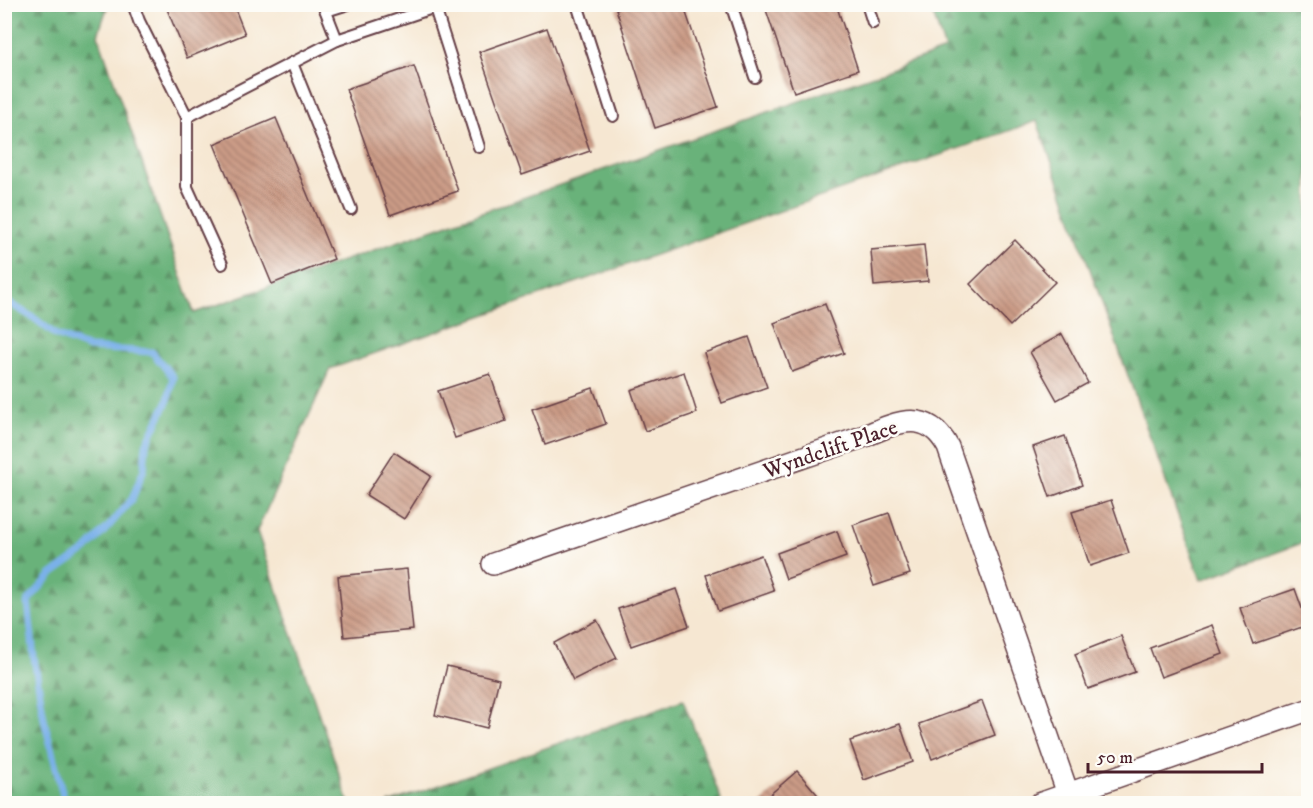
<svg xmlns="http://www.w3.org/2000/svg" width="1313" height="808" viewBox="0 0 1313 808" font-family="'IM FELL DW Pica',serif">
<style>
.forest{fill:url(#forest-firs);stroke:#5a6852;stroke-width:1.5}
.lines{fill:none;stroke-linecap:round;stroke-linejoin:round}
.stream{stroke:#7ab1e9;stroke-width:7}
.building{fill:url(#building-back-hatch)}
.lane-casing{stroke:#643d44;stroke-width:14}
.street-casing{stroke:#643d44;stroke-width:24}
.lane{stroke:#fff;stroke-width:10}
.street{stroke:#fff;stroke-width:21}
.labels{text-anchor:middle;stroke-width:5;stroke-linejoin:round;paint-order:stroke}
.street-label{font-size:22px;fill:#4a1f2b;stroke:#fdfcf7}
</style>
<defs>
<pattern id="forest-firs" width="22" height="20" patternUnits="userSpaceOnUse" patternTransform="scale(1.5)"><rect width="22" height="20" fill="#69b27a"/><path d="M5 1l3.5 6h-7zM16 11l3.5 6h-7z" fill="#589064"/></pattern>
<pattern id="building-back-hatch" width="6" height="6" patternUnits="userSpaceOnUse" patternTransform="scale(1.5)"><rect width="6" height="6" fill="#cb9b86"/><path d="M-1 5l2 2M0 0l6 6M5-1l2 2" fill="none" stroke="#a77e6e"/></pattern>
</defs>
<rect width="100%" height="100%" fill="#fdfcf7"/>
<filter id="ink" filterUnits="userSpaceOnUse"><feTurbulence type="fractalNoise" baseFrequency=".0167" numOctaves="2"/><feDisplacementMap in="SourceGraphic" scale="12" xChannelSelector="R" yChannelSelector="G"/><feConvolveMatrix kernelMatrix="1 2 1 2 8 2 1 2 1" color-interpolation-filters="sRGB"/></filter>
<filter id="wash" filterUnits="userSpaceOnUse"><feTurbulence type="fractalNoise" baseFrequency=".008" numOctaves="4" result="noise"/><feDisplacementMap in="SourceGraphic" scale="24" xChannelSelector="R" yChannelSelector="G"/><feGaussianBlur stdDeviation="1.35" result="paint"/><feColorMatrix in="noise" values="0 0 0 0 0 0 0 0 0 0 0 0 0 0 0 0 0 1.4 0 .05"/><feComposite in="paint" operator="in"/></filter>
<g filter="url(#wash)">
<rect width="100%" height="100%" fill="#f6e7d2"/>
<g class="forest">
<path d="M5,4l103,1 -10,30 96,278 751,-263 -15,-45h378v536l-107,39 -164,-459 -707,248 -73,162 92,272h-344z"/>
<path d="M683,700l38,99 -1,4 -181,1 -3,-7 -18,7 -130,-1z"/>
</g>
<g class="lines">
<g class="stream">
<path d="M4,6l1,-2"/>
<path d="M4,300l30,18 22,17 33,13 63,4 21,25 -5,23 -22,45 -2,24 -12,30 -23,27 -23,24 -34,24 -24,27 6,57 10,61 21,85"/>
</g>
</g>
<g id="blocks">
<g class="building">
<path d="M165,4h68l12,30 -58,24z"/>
<path d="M629,4h54l35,103 -63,21 -39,-119z"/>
<path d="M764,4h72l22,66 -64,22z"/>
<path d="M547,28l43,123 -68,24 -43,-123z"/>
<path d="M414,66l44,125 -68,24 -44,-126z"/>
<path d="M276,118l58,141 -62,25 -58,-140z"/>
<path d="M1015,240l40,42 -45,44 -40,-42z"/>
<path d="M924,245l4,36 -54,5 -3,-36z"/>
<path d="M825,304l19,49 -52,19 -18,-49z"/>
<path d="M1062,334l26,49 -31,17 -27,-48z"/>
<path d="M749,337l18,50 -45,16 -18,-50z"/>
<path d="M684,372l13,41 -52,18 -14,-41z"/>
<path d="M490,374l16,47 -51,17 -17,-47z"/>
<path d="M593,388l13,36 -61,21 -13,-36z"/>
<path d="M1065,436l17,49 -32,12 -17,-50z"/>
<path d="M394,452l37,24 -27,43 -38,-24z"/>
<path d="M1111,500l18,53 -39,13 -18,-54z"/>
<path d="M889,513l21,61 -36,12 -21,-61z"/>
<path d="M837,531l9,26 -60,22 -9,-26z"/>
<path d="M761,555l13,36 -56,20 -12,-36z"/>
<path d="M407,569l6,61 -69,7 -6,-61z"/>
<path d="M676,589l13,37 -58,20 -13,-37z"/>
<path d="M1295,589l13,36 -55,19 -13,-36z"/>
<path d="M597,620l20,38 -44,22 -19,-37z"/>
<path d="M1212,625l11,29 -62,23 -11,-29z"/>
<path d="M1121,636l14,36 -47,17 -13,-35z"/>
<path d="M447,666l52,13 -12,49 -52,-13z"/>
<path d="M982,701l13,34 -63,24 -13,-35z"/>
<path d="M900,724l13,38 -49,18 -14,-39z"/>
<path d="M797,771l26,30 -3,3h-61z"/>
</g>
</g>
</g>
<g filter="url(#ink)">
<use href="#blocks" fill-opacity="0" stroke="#643d44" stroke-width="1.5"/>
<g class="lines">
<g class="lane-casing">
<g id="lane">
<path d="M133,4l6,17 48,96 150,-77"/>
<path d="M323,4l14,36 107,-36"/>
<path d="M577,4l36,112"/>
<path d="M731,4l24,73"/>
<path d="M867,4l6,19"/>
<path d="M435,8l44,139"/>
<path d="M326,11l22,-7"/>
<path d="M292,63l59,146"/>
<path d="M187,117v70l35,77"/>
</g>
</g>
<g class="street-casing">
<g id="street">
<path d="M493,564l372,-128c32,-14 62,-28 83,11l120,347"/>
<path d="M1039,804l269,-94"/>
</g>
</g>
<use href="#lane" class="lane"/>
<use href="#street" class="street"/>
</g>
</g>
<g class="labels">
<g class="street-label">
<text transform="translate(830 448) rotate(-19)" y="8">Wyndclift Place</text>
</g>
</g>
<rect width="1313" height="808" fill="none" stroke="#fdfcf7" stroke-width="24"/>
<path d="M1088 763v9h174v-9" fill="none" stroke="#4a1f2b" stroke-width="3"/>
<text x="1097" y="763" font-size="18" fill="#4a1f2b" stroke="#fdfcf7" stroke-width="4.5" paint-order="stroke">50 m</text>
</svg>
